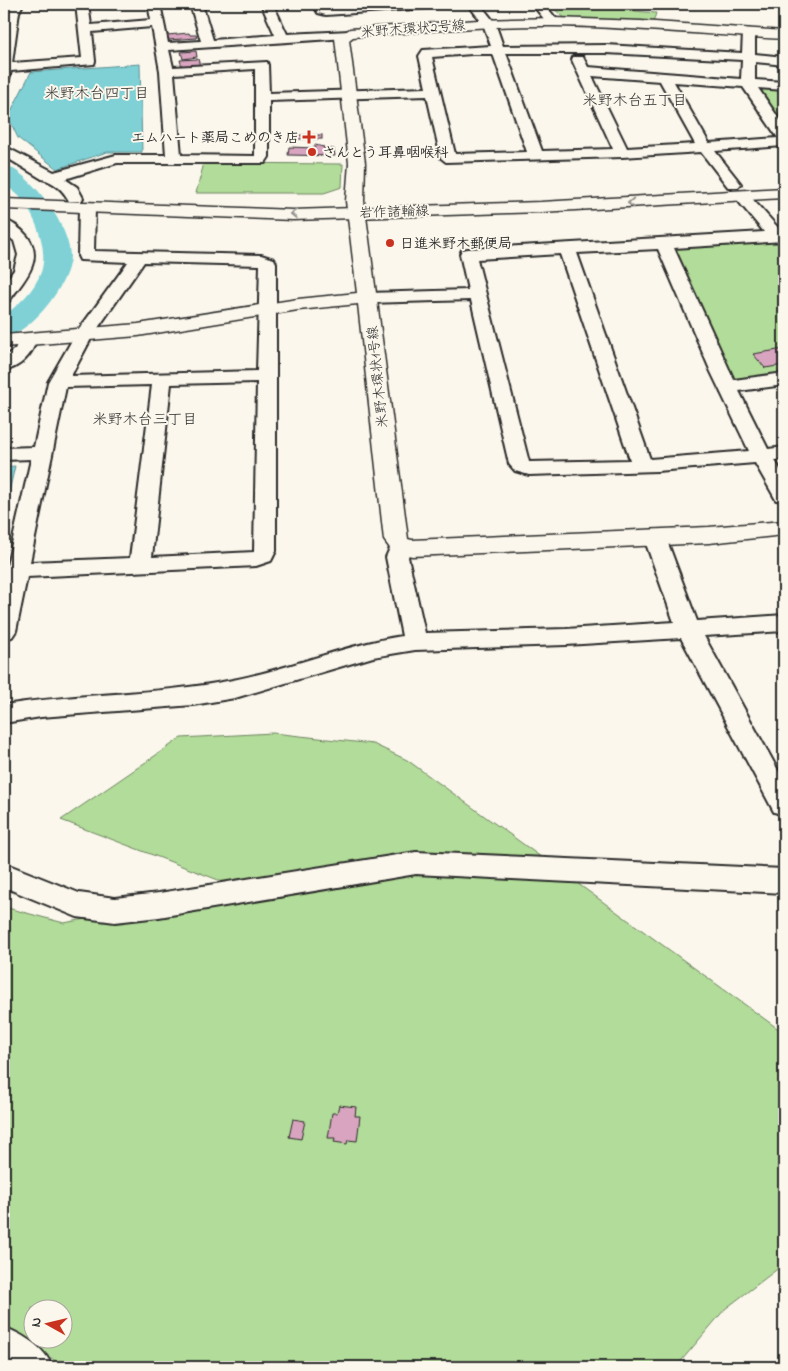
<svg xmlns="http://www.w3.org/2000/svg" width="788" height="1371" viewBox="0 0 788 1371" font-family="'Indie Flower','Klee One',sans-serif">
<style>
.green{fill:#b2dc99;stroke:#6e8462;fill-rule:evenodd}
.water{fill:#7fd1d6;stroke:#5d8f92}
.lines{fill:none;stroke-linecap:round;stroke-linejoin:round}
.river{fill:#7fd1d6;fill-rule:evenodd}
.building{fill:#d8a4bf;stroke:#2b2b2b}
.minor-casing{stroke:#2b2b2b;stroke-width:4}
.tertiary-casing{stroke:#2b2b2b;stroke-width:3}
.secondary-casing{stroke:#2b2b2b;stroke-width:3}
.minor{fill:#fbf7ec;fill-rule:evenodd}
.tertiary{fill:#fbf7ec;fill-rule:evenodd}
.secondary{fill:#fbf7ec;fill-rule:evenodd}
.oneway{stroke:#93918c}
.poi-dot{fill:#c8321e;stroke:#fbf7ec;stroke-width:2}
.labels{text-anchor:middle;stroke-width:4;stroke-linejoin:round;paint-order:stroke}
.far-street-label{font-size:14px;fill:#2b2b2b;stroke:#fbf7ec}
.far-poi-label{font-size:14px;font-weight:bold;fill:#2b2b2b;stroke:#fbf7ec;text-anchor:start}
.far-neighbourhood-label{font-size:15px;fill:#2b2b2b;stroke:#fbf7ec}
</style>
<rect width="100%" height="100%" fill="#fbf7ec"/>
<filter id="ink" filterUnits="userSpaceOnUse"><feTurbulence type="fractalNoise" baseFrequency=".02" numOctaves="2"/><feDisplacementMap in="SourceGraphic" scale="10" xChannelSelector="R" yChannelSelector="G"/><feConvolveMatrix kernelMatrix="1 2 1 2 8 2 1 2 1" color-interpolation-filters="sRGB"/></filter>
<g filter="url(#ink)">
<g class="green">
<path d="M548,4h79l8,7 21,2 -3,10 -87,-4z"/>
<path d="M755,88l29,3v33h-2z"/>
<path d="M204,163l139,1 -1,23 -18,6h-128z"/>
<path d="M784,239v137l-44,6 -8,-2 -61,-130 5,-3z"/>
<path d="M273,733l100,11 34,16 377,273v231l-59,45 -49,58h-612l-60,-42v-418l60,16 178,-34 -181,-69 120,-82zM32,1308h30v30h-30z"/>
</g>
<g class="water">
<path d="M140,64l2,88h-35l-50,17 -39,-31 -10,-21 23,-45z"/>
<path d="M15,466l-11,48v-47z"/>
</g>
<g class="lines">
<path class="river" d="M4,165c27,7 66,62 66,90 0,29 -37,76 -66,83v-22c14,-11 31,-26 37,-44 8,-24 -6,-57 -22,-76 -4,-4 -10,-8 -15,-12z"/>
</g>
<g class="building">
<path d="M189,33l1,2h6l1,3 -29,2 -1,-5z"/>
<path d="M196,51l1,6 -14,2 -2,-7z"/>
<path d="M198,59l2,7 -18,1 -2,-7z"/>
<rect x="295" y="135" width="27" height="4"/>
<path d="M315,145l9,2 -1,1 11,1 1,7 -47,-1 1,-8 26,1z"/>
<path d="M784,349v16l-19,3 -12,-14z"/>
<path d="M339,1105l17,2 -1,9h5l-3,25 -9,-1 -1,4 -13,-2 1,-4h-7l4,-25h5z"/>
<path d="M293,1119l12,2 -4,18 -12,-2z"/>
</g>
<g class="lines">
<g class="minor-casing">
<g id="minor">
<path d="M11,4h12l-4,8 -7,51 70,-5 -6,-54h12l3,21 60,-5 -3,-16h12l8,39 33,-2 -11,-37h12l11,36 62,-5 -14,-31h12l14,30 63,-3 2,3 -6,4 -177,12 4,17 94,-5 1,3 1,28 157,-5 -7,-32 4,-6 68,-4 -8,-22 -15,-20h12l15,19 8,23 103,-1 136,8 1,-20 6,-4 6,4v21l29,3v8l-29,-3v18l29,2v8l-26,-2 26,38v20l-69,5 26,33 -3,3h-10l-27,-35 -79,5 -176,5 -5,-4 -14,-62 -158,5v56l-4,6h-148l-52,16 12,8 6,11 -2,3h-12c-6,-11 -14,-19 -27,-22l-38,-23v-10l50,26 62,-17h50l-6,-84 -8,-44 -60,5 3,29 -1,3 -83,7 -2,8 -5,1c-2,-23 -4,-54 7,-76zM506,53h100l136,7 -1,19 -153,-12 -5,-10h-10l-1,3 41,89 -71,2zM472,54h21l34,98 -72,2 -23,-97zM255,69v87l-74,-1 -7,-81zM592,76l68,5 35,63 -68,4zM674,82l69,5 35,51 -69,5z"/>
<path d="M313,4h12l2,3 53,-3h54l-6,4 -102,7 -8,-2z"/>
<path d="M532,4h12l15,18 -2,3h-8z"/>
<path d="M774,4h10v3h-8z"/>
<path d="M742,191l5,2 34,38h3v10l-110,7 60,132 50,-7v12l-45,6 29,58 16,-2v12l-9,1 9,17v24l-8,-1 -21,-37 -98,8 -128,4 -14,-4 -6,-7 -38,-164 -103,3 -6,-1 -3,-4 3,-4 6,-1 100,-3 -8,-36 2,-4 6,-1 296,-17 -30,-36 3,-3zM658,249l53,123 38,79 -99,8 -73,-206zM560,254l70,206 -101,2 -52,-203z"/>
<path d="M87,203l6,2 2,3 -1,43 167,4 13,4 2,4v288l-5,10 -15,5 -229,11 -11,54 -4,6 -8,2v-60l27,-120 -27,1v-12l30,-1 14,-65 27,-47 53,-73 -48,-2 -2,-4 1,-48 2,-3zM144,262l116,3 -3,106 -186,5 22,-41zM257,382l-3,170 -102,5 19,-173zM152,385l-22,173 -100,4 36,-175z"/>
<path d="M4,220c8,2 17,9 23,16 18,24 -3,44 -17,64l-6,1v-17l10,-14 4,-15 -4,-14 -10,-8z"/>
<path d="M27,335l6,1 3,4c-4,16 -16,27 -32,31v-14l11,-8 6,-13z"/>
<path d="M655,531l8,2 3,5 31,83 87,-6v16l-80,5 80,145v34l-10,-3 -93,-174 -115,7 -151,5 -42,7 -138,41 -42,7 -152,12 -37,6v-18c76,-12 154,-10 229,-25 57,-11 111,-35 169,-44l-16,-79 7,-16 8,-2 8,2 3,5 -4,11 17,76 141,-4 108,-7 -30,-84 3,-5z"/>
<path d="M416,852l368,17v24l-368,-19 -257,43 -44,5 -38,-5 -73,-30v-24l75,30 36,5 44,-5z"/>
<path d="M4,1327c19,8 41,20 48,40h-48z"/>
</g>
</g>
<g class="tertiary-casing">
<path id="tertiary" d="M554,18l87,3 143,10v8c-77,-4 -153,-12 -230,-13 -67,-1 -134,6 -201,11l-4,3 16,123 -1,38 44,338 4,1 297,-13 75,-6v14l-75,8 -297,13 -20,-5 -8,-11 -26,-236 -60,6 -160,26 -134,11v-12l134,-11 160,-25 59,-6 -11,-92 3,-38 -14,-125 15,-9 128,-9z"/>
</g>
<g class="secondary-casing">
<path id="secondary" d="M784,188v10l-243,14 -248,8 -289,-11v-10l289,11 248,-8z"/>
</g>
<use href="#minor" class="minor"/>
<use href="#tertiary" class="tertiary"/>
<use href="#secondary" class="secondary"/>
</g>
<defs><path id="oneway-chevron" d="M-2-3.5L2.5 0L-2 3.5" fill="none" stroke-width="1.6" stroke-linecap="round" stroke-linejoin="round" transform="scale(1.25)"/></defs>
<g class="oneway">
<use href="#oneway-chevron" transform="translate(631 203) rotate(177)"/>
<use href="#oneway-chevron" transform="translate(294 214) rotate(179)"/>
</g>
</g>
<g class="poi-dot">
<path d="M306.5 129.5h5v5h5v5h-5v5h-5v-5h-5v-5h5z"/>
<circle cx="312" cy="152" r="5"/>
<circle cx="390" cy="243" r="5"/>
</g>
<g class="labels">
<g class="far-street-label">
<text transform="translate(413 28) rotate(-4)" y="5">米野木環状2号線</text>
<text transform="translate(394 211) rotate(-2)" y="5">岩作諸輪線</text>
<text transform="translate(377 377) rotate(-96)" y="5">米野木環状1号線</text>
</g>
<g class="far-poi-label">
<text x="299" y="142" text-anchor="end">エムハート薬局こめのき店</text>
<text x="322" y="157">さんとう耳鼻咽喉科</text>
<text x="400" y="248">日進米野木郵便局</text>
</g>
<g class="far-neighbourhood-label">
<text x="97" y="98">米野木台四丁目</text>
<text x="635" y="105">米野木台五丁目</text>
<text x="145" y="424">米野木台三丁目</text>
</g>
</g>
<rect width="788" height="1371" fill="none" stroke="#fbf7ec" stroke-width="20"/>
<rect x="10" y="10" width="768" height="1351" fill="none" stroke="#2b2b2b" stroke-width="2" filter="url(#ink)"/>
<g transform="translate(48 1324) rotate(278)"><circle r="24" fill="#fbf7ec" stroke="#a8a59f"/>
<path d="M0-4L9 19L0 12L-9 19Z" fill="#c8321e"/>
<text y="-8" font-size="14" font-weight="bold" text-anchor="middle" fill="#2b2b2b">N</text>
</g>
</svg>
